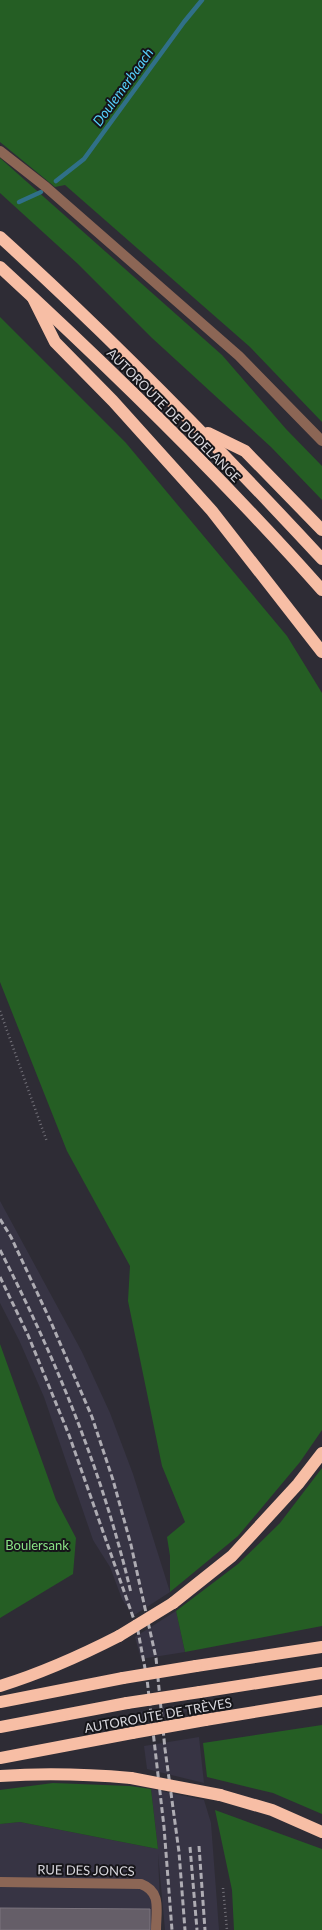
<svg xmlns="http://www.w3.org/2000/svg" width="322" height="1930" viewBox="0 0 322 1930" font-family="Lato,sans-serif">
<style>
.built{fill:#373444}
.green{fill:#255e24}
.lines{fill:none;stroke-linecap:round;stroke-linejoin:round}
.stream{stroke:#307088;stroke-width:4.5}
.building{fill:#655e68;stroke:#7c757f}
.path{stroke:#737179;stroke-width:2.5;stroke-dasharray:1 3;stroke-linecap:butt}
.minor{stroke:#8c6655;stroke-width:10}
.highway{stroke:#f7bea5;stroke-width:12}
.rail{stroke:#aeacb3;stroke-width:3;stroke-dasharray:6 3;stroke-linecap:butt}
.highway-bridge{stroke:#f7bea5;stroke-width:12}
.labels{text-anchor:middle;stroke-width:4;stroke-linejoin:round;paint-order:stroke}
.street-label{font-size:13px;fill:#d8d7dd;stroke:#161519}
.park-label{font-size:13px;fill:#89e285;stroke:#161519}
.water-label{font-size:14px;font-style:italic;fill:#56cffb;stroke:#161519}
</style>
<rect width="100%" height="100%" fill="#2e2c35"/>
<g class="built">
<path d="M0,1201l82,151 28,61 23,61 37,118 -37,24 -11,-17 -12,-32 -17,-27 -49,-143 -25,-57 -19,-37z"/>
<path d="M176,1611l9,41 -44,7 -6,-22z"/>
<path d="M192,1703l1,7 -53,10 -1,-8z"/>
<path d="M199,1737l5,46 -57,-14 -3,-23z"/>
<path d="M151,1789l53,11 7,23 8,107h-54l-7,-76 3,76h-161v-106l20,-2 138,27z"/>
</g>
<g class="green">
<path d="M0,0h322v422l-72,-75 -185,-162 -10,2 -55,-45z"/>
<path d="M0,158l222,197 64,74 36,37v34l-51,-53 -119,-109 -74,-74 -78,-71z"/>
<path d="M0,317l126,126 161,193 35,57v737l-22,32 -62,74 -68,56v-36l-3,-19 18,-15 -23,-56 -34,-165 2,-35 -63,-115 -67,-169z"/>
<path d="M0,1344l56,156 20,38 -3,36 -73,44z"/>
<path d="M322,1468v158l-137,26 -9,-41 62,-47 42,-41z"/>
<path d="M322,1725v89l-49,-21 -66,-16 -4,-34z"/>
<path d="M53,1783l77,3 21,3 7,60 -138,-27 -20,2v-34z"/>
<path d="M215,1810l107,39v81h-88l-2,-40z"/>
</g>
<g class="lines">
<g class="stream">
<path d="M56,181l28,-22 100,-137 18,-22"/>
<path d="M19,202l22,-10"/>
</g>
</g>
<path class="building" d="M0,1908l150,1v21h-150z"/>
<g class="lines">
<g class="path">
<path d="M0,1011l47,131"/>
<path d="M223,1888l4,42"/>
</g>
<g class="minor">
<path d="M0,151l46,36 193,169 83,85"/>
<path d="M0,1882l141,2c21,8 15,26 15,46"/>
</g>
<g class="highway">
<path d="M0,237c113,102 219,211 322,322"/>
<path d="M0,267c112,103 221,209 322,323"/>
<path d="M33,298l22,44 58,59 99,110 110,141"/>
<path d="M208,433l37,18 77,79"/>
<path d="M173,1603l59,-47 66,-72 24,-31"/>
<path d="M196,1666l126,-19"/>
<path d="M0,1686c42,-13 80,-30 119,-50"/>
<path d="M200,1692l122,-19"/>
<path d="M0,1702l123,-24"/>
<path d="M205,1720l117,-19"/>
<path d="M0,1727l127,-24"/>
<path d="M0,1758l132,-25"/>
<path d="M0,1776c44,-3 86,-2 131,2"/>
<path d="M220,1795l52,15 50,22"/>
</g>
<g class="rail">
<path d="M0,1219l11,18 39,83 42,97 21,63 18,65 25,113 9,91 14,103 6,78"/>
<path d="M0,1250c56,109 103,223 131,343"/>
<path d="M0,1277l28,58 41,100 69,196 9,48 17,148 8,103"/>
<path d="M199,1846l6,84"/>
<path d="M190,1847l7,83"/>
</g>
<g class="highway-bridge">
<path d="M119,1636l54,-33"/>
<path d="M123,1678l73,-12"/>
<path d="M127,1703l73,-11"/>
<path d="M132,1733l73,-13"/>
<path d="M131,1778l89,17"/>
</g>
</g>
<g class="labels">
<g class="street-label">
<text transform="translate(174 415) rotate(45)" y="5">AUTOROUTE DE DUDELANGE</text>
<text transform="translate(158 1715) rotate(-10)" y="5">AUTOROUTE DE TRÈVES</text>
<text transform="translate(86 1870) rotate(1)" y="5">RUE DES JONCS</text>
</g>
<g class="park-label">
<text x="37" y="1550">Boulersank</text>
</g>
<g class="water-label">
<text transform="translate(123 87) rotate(-54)" y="5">Doulemerbaach</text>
</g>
</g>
</svg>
